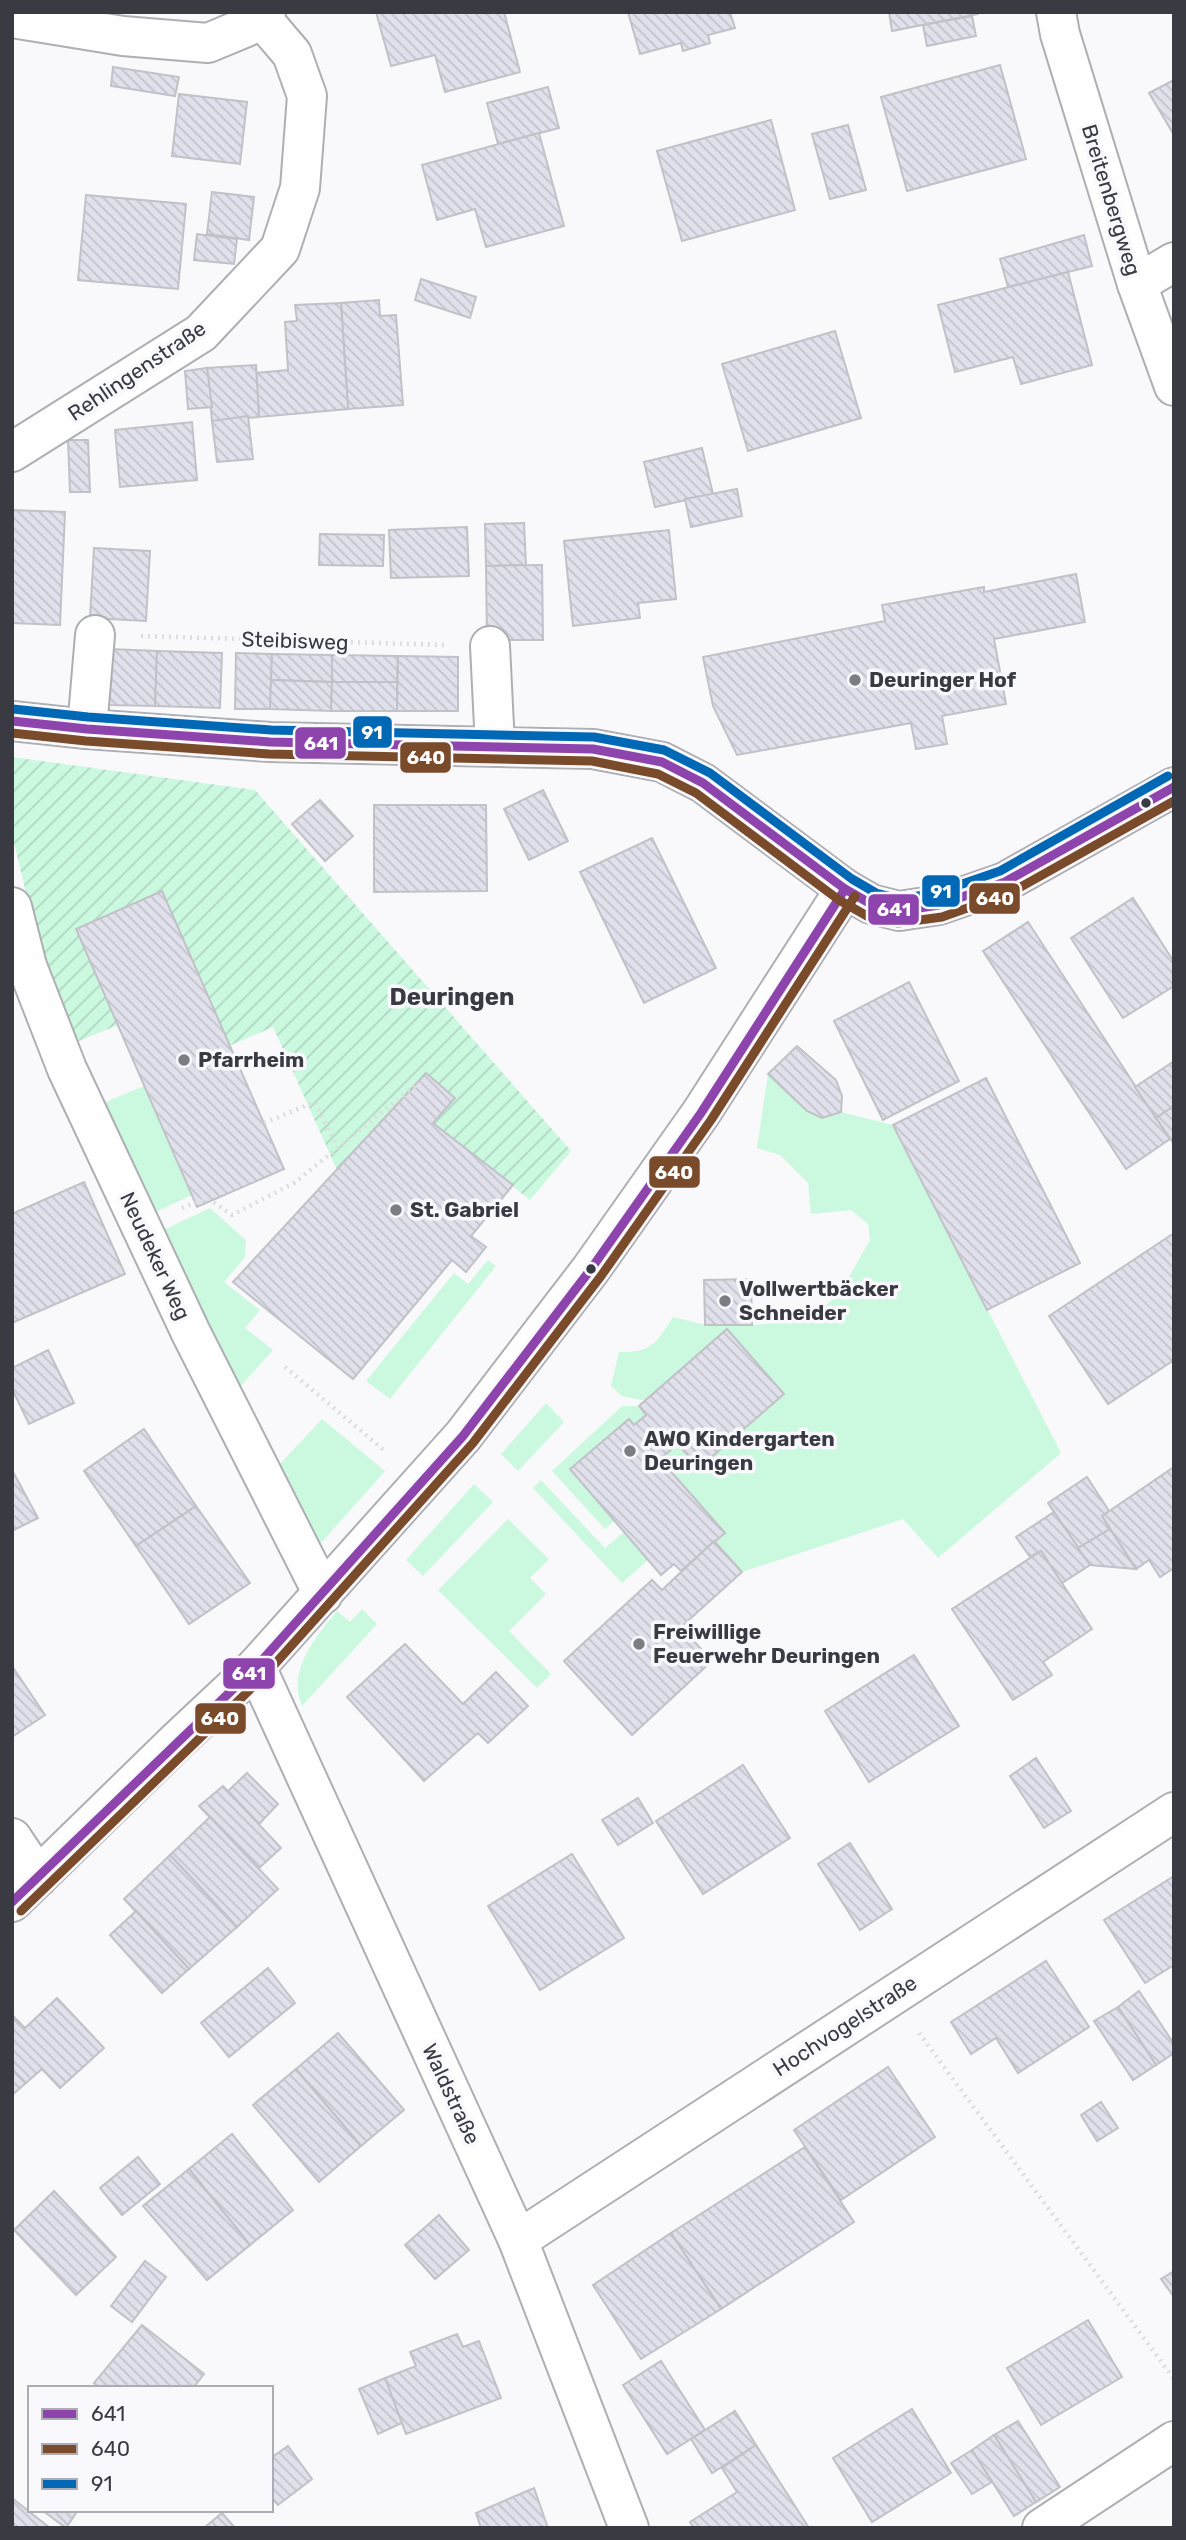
<svg xmlns="http://www.w3.org/2000/svg" width="1186" height="2540" viewBox="0 0 1186 2540" font-family="Rubik,sans-serif">
<style>
.green{fill:#cbf9df}
.garden{fill:url(#garden-furrows)}
.building{fill:url(#building-back-hatch);stroke:#c1c2c7;stroke-width:2}
.lines{fill:none;stroke-linecap:round;stroke-linejoin:round}
.minor-casing{stroke:#aeafb3;stroke-width:42}
.path{stroke:#dcdcdd;stroke-width:4.5;stroke-dasharray:2 5;stroke-linecap:butt}
.minor{stroke:#fefeff;stroke-width:38}
.bus-1-casing{stroke:#f8f8fd;stroke-width:14}
.bus-2-casing{stroke:#f8f8fd;stroke-width:14}
.bus-3-casing{stroke:#f8f8fd;stroke-width:14}
.bus-1{stroke:#8e44ad;stroke-width:9}
.bus-2{stroke:#7a4b2a;stroke-width:9}
.bus-3{stroke:#0068b4;stroke-width:9}
.poi-dot{fill:#7c7d83;stroke:#f8f8fd;stroke-width:2.5}
.bus-dot{fill:#393a42;stroke:#f8f8fd;stroke-width:2.5}
.labels{text-anchor:middle;stroke-width:7;stroke-linejoin:round;paint-order:stroke}
.street-label{font-size:21px;fill:#393a42;stroke:#f8f8fd}
.poi-label{font-size:21px;font-weight:bold;fill:#393a42;stroke:#f8f8fd;text-anchor:start}
.quarter-label{font-size:24px;font-weight:bold;fill:#393a42;stroke:#f8f8fd}
.line-badge{stroke:#f8f8fd;stroke-width:2.5}
.badge-label{font-size:19px;text-anchor:middle;font-weight:bold;fill:#fff}
</style>
<defs>
<pattern id="garden-furrows" width="10" height="10" patternUnits="userSpaceOnUse" patternTransform="scale(1.75)"><rect width="10" height="10" fill="#cbf9df"/><path d="M-1 1l2-2M0 10L10 0M9 11l2-2" fill="none" stroke="#afd6c1"/></pattern>
<pattern id="building-back-hatch" width="6" height="6" patternUnits="userSpaceOnUse" patternTransform="scale(1.75)"><rect width="6" height="6" fill="#e0e1eb"/><path d="M-1 5l2 2M0 0l6 6M5-1l2 2" fill="none" stroke="#c1c2cb"/></pattern>
</defs>
<rect width="100%" height="100%" fill="#f9f9fc"/>
<g class="green">
<path d="M768,1074l39,37 15,6 19,-5 52,13 168,328 -123,105 -35,-39 -161,53 -28,-31 11,-9 -65,-73 18,-15 21,24 85,-75 -57,-64 -81,72 -24,-5 -11,-10 8,-34c33,1 38,-10 54,-35l32,8h47l32,-3 36,-13 18,-13 32,-56 -2,-16 -17,-14 -40,4 -3,-31 -28,-28 -23,-7z"/>
<path d="M144,1086l48,109 -43,20 -48,-111z"/>
<path d="M210,1208l36,32 -1,17 -21,25 36,28 -15,18 28,22 -35,39 -79,-157z"/>
<path d="M488,1260l8,6 -106,133 -24,-18 88,-108 14,11z"/>
<path d="M546,1403l18,19 -46,49 -17,-17z"/>
<path d="M622,1406h17l7,9 -12,10 -5,-6 -58,50 43,52 -9,8 -53,-58z"/>
<path d="M322,1419l63,52 -65,73 -42,-78z"/>
<path d="M541,1480l64,68 19,-16 24,28 -26,23 -89,-95z"/>
<path d="M474,1484l19,18 -70,74 -17,-16z"/>
<path d="M508,1519l41,40 -19,19 16,16 -37,37 42,43 -14,14 -99,-98z"/>
<path d="M362,1609l15,15 -75,82c-15,-35 13,-69 35,-95l13,11z"/>
</g>
<path class="garden" d="M12,757l243,33 316,361 -41,49 -97,-77 22,-25 -29,-25 -89,97 -64,-143 -44,19 -67,-155 -86,38 42,96 -44,18 -29,-73 -33,-135z"/>
<g class="building">
<path d="M376,12h128l16,60 -75,20 -10,-37 -44,11z"/>
<path d="M628,12h102l5,16 -27,7 2,8 -27,8 -2,-8 -41,11z"/>
<path d="M889,12h89v2l-86,17z"/>
<path d="M972,16l4,20 -49,10 -4,-21z"/>
<path d="M1000,65l26,94 -119,32 -26,-94z"/>
<path d="M113,67l66,10 -4,19 -64,-10z"/>
<path d="M1174,80v55l-25,-42z"/>
<path d="M548,87l11,41 -61,16 -11,-41z"/>
<path d="M179,94l68,8 -7,62 -68,-8z"/>
<path d="M771,120l24,90 -113,31 -25,-90z"/>
<path d="M848,125l18,65 -36,9 -18,-65z"/>
<path d="M539,133l25,93 -78,21 -11,-38 -38,11 -15,-55z"/>
<path d="M212,192l42,5 -5,43 -42,-6z"/>
<path d="M86,195l100,9 -8,85 -100,-9z"/>
<path d="M197,234l40,5 -3,25 -40,-4z"/>
<path d="M1084,235l8,31 -84,21 -8,-28z"/>
<path d="M1068,272l24,93 -71,19 -8,-27 -58,15 -17,-67z"/>
<path d="M421,279l55,18 -6,21 -55,-18z"/>
<path d="M379,300l1,16 16,-1 7,90 -55,4 -7,-106z"/>
<path d="M341,303l7,106 -89,8 -3,-44 32,-3 -3,-48 12,-1 -2,-16z"/>
<path d="M835,331l26,87 -113,33 -26,-87z"/>
<path d="M256,365l3,52 -47,4 -5,-53z"/>
<path d="M207,368l5,39 -24,2 -3,-38z"/>
<path d="M248,416l5,43 -36,3 -5,-41z"/>
<path d="M192,422l5,58 -77,7 -5,-57z"/>
<path d="M68,440h20l2,52h-20z"/>
<path d="M702,448l11,46 -58,13 -11,-45z"/>
<path d="M737,489l5,27 -51,11 -6,-28z"/>
<path d="M12,510l53,2 -5,113 -48,-2z"/>
<path d="M524,523l2,42 -40,1 -1,-42z"/>
<path d="M467,527l2,49 -78,2 -2,-48z"/>
<path d="M669,530l7,69 -38,4 2,15 -67,8 -9,-85z"/>
<path d="M320,534l64,1 -1,31 -64,-1z"/>
<path d="M94,548l56,3 -4,70 -56,-3z"/>
<path d="M542,565l1,75h-56l-1,-74z"/>
<path d="M1076,574l9,48 -91,17 12,65 -64,12 5,28 -31,5 -5,-26 -174,32 -24,-49 -10,-49 182,-36 -3,-16 102,-18v5z"/>
<path d="M110,649l47,2 -2,55 -47,-1z"/>
<path d="M157,651l65,2 -2,55 -65,-2z"/>
<path d="M236,653l36,1 -2,55h-35z"/>
<path d="M272,654l60,1v27l-61,-2z"/>
<path d="M332,655l66,1 -1,26h-65z"/>
<path d="M398,656l60,1v54h-61z"/>
<path d="M271,680l61,2 -1,29 -61,-2z"/>
<path d="M332,682h65v29h-66z"/>
<path d="M543,790l25,51 -39,19 -25,-51z"/>
<path d="M320,800l33,36 -28,25 -33,-37z"/>
<path d="M374,805h112l1,86 -113,1z"/>
<path d="M652,838l64,130 -72,35 -64,-131z"/>
<path d="M162,891l122,278 -87,38 -121,-278z"/>
<path d="M1133,898l41,64v24l-51,32 -52,-80z"/>
<path d="M1028,922l142,217 -44,30 -143,-218z"/>
<path d="M909,982l50,99 -76,39 -49,-99z"/>
<path d="M797,1046l39,34 6,16 -1,16 -19,6 -15,-7 -39,-37z"/>
<path d="M1174,1061v45l-18,12 -21,-31z"/>
<path d="M426,1073l29,25 -22,25 80,62 -42,51 15,11 -20,25 -14,-12 -99,119 -120,-97z"/>
<path d="M986,1078l94,185 -93,47 -94,-185z"/>
<path d="M1174,1106v38l-18,-26z"/>
<path d="M84,1182l41,92 -113,49v-109z"/>
<path d="M1174,1233v127l-66,44 -59,-88z"/>
<path d="M751,1279l1,46h-47l-1,-45z"/>
<path d="M727,1329l57,65 -85,74 -21,-24 -18,15 65,74 -44,38 -7,-7 -13,11 -91,-106 59,-50 5,6 12,-10 -7,-9z"/>
<path d="M48,1350l26,53 -45,21 -17,-35v-21z"/>
<path d="M144,1429l52,77 -60,40 -52,-75z"/>
<path d="M1174,1467v101l-14,9 -11,-17 -13,9 -34,-53z"/>
<path d="M12,1470l26,48 -26,13z"/>
<path d="M1087,1477l22,34 -7,5 8,13 -32,19 -30,-45z"/>
<path d="M196,1506l54,77 -61,41 -53,-78z"/>
<path d="M1054,1512l36,53 -28,18 -21,-32 -11,6 -14,-20z"/>
<path d="M1110,1529l26,40 -46,-4 -12,-17z"/>
<path d="M714,1541l28,31 -61,55 31,34 -80,74 -68,-74 88,-81 10,10z"/>
<path d="M1041,1551l51,78 -49,33 9,13 -39,25 -61,-91z"/>
<path d="M405,1644l58,60 33,-32 32,34 -40,37 -10,-10 -54,48 -77,-84z"/>
<path d="M914,1655l45,71 -90,56 -44,-71z"/>
<path d="M12,1666l33,49 -33,22z"/>
<path d="M1036,1758l35,53 -27,17 -34,-52z"/>
<path d="M743,1765l47,73 -87,56 -47,-73z"/>
<path d="M247,1773l31,31 -19,20 -31,-33z"/>
<path d="M223,1786l58,62 -22,20 -60,-62z"/>
<path d="M638,1798l15,25 -35,22 -16,-25z"/>
<path d="M210,1817l68,72 -41,38 -67,-72z"/>
<path d="M850,1843l42,66 -32,21 -42,-66z"/>
<path d="M572,1854l52,84 -84,52 -52,-84z"/>
<path d="M170,1855l67,72 -48,42 -65,-70z"/>
<path d="M1174,1876v89l-29,18 -41,-63z"/>
<path d="M136,1911l53,58 -27,24 -52,-58z"/>
<path d="M1046,1961l43,66 -71,46 -22,-35 -25,16 -20,-32z"/>
<path d="M268,1968l27,35 -66,54 -28,-34z"/>
<path d="M1139,1991l35,53v9l-18,12 -38,-58z"/>
<path d="M57,1998l47,50 -44,40 -18,-19 -16,14 -14,-14v-54l13,13z"/>
<path d="M1118,2007l38,58 -23,15 -39,-59z"/>
<path d="M338,2033l66,77 -43,36 -65,-77z"/>
<path d="M888,2067l47,70 -94,63 -47,-70z"/>
<path d="M12,2069l14,14 -14,12z"/>
<path d="M296,2069l65,77 -42,36 -66,-77z"/>
<path d="M1101,2102l17,26 -21,13 -16,-26z"/>
<path d="M232,2134l61,76 -43,35 -61,-76z"/>
<path d="M805,2147l49,75 -133,87 -50,-76z"/>
<path d="M138,2157l22,27 -38,31 -22,-27z"/>
<path d="M189,2169l61,76 -43,35 -64,-74z"/>
<path d="M54,2191l62,66 -40,38 -62,-65z"/>
<path d="M439,2215l30,35 -34,29 -30,-34z"/>
<path d="M671,2233l50,76 -80,50 -48,-74z"/>
<path d="M145,2261l21,16 -34,45 -21,-16z"/>
<path d="M1174,2271v26l-13,-18z"/>
<path d="M1088,2320l34,57 -81,48 -34,-57z"/>
<path d="M142,2325l62,49 -11,14h-93l-6,-5z"/>
<path d="M457,2334l6,13 16,-6 22,57 -95,36 -21,-56 31,-12 -6,-14z"/>
<path d="M661,2361l44,69 -38,24 -44,-69z"/>
<path d="M385,2378l17,45 -24,11 -19,-45z"/>
<path d="M912,2409l39,64 -79,49 -39,-64z"/>
<path d="M735,2411l21,34 -44,28 -21,-34z"/>
<path d="M1018,2421l42,66 -24,15 -42,-67z"/>
<path d="M994,2435l42,67 -22,14 -42,-66z"/>
<path d="M756,2445l53,83h-115l-4,-6 47,-30 -15,-24z"/>
<path d="M288,2446l24,33 -34,26 -7,-8v-39z"/>
<path d="M972,2450l20,32 -20,12 -21,-31z"/>
<path d="M534,2488l14,40h-67l-5,-15z"/>
<path d="M12,2498l38,30h-38z"/>
<path d="M42,2510h36l-12,18z"/>
<path d="M222,2513l13,15h-31z"/>
</g>
<g class="lines">
<g class="minor-casing">
<g id="minor">
<path d="M1056,12l4,22 77,250 37,102"/>
<path d="M12,18l111,18 85,7 55,-23"/>
<path d="M1137,284l37,-22"/>
<path d="M12,452l189,-119 79,-84 20,-61 7,-92 -15,-42 -29,-34 3,-8"/>
<path d="M490,646l5,100"/>
<path d="M12,721l75,8 183,13 323,7 69,13 41,21 142,106 26,15 28,7 40,-6 66,-23 169,-95"/>
<path d="M87,729l8,-94"/>
<path d="M12,907l15,59 40,103 124,264 132,261"/>
<path d="M256,1667l262,573 111,288"/>
<path d="M12,1838l26,39"/>
<path d="M12,1902l165,-161 79,-74 207,-231 128,-167 110,-156 144,-224"/>
<path d="M518,2240l656,-428"/>
<path d="M1042,2528l132,-87"/>
</g>
</g>
<g class="path">
<path d="M141,636l306,9"/>
<path d="M264,1123l51,-21 22,45"/>
<path d="M182,1208l25,-10 25,17 62,-32 122,-98"/>
<path d="M285,1367l101,85"/>
<path d="M919,2033l255,346"/>
</g>
<use href="#minor" class="minor"/>
<g class="bus-1-casing">
<g id="bus-1">
<path d="M12,721l75,8 183,13 323,7 69,13 41,21 142,106 26,15 28,7 40,-6 66,-23 169,-95"/>
<path d="M12,1902l244,-235 207,-231 128,-167 110,-156 144,-224"/>
</g>
</g>
<g class="bus-2-casing">
<g id="bus-2">
<path d="M12,733l74,8 183,13 323,7 66,13 38,19 143,107 28,16 31,7 44,-6 68,-24 164,-92"/>
<path d="M21,1911l244,-236 208,-232 128,-167 110,-156 144,-224"/>
</g>
</g>
<g class="bus-3-casing">
<path id="bus-3" d="M13,709l75,8 183,13 323,7 70,13 46,23 142,106 24,14 24,6 36,-6 64,-22 168,-95"/>
</g>
<use href="#bus-1" class="bus-1"/>
<use href="#bus-2" class="bus-2"/>
<use href="#bus-3" class="bus-3"/>
</g>
<g class="poi-dot">
<circle cx="855" cy="680" r="7"/>
<circle cx="184" cy="1060" r="7"/>
<circle cx="396" cy="1210" r="7"/>
<circle cx="725" cy="1301" r="7"/>
<circle cx="630" cy="1451" r="7"/>
<circle cx="639" cy="1644" r="7"/>
</g>
<g class="bus-dot">
<circle cx="1146" cy="803" r="6"/>
<circle cx="591" cy="1269" r="6"/>
</g>
<g class="labels">
<g class="street-label">
<text transform="translate(1111 200) rotate(73)" y="7">Breitenbergweg</text>
<text transform="translate(137 371) rotate(-34)" y="7">Rehlingenstraße</text>
<text transform="translate(295 641) rotate(2)" y="7">Steibisweg</text>
<text transform="translate(155 1256) rotate(65)" y="7">Neudeker Weg</text>
<text transform="translate(845 2026) rotate(-33)" y="7">Hochvogelstraße</text>
<text transform="translate(451 2094) rotate(65)" y="7">Waldstraße</text>
</g>
<g class="poi-label">
<text x="869" y="687">Deuringer Hof</text>
<text x="198" y="1067">Pfarrheim</text>
<text x="410" y="1217">St. Gabriel</text>
<text x="739" y="1296">Vollwertbäcker<tspan x="739" dy="24">Schneider</tspan></text>
<text x="644" y="1446">AWO Kindergarten<tspan x="644" dy="24">Deuringen</tspan></text>
<text x="653" y="1639">Freiwillige<tspan x="653" dy="24">Feuerwehr Deuringen</tspan></text>
</g>
<g class="quarter-label">
<text x="452" y="1005">Deuringen</text>
</g>
</g>
<g class="line-badge">
<rect x="352" y="715" width="41" height="34" rx="7" fill="#0068b4"/>
<rect x="294" y="726" width="53" height="34" rx="7" fill="#8e44ad"/>
<rect x="399" y="741" width="53" height="33" rx="7" fill="#7a4b2a"/>
<rect x="921" y="874" width="40" height="34" rx="7" fill="#0068b4"/>
<rect x="968" y="882" width="53" height="33" rx="7" fill="#7a4b2a"/>
<rect x="867" y="893" width="53" height="33" rx="7" fill="#8e44ad"/>
<rect x="648" y="1155" width="53" height="34" rx="7" fill="#7a4b2a"/>
<rect x="222" y="1657" width="54" height="33" rx="7" fill="#8e44ad"/>
<rect x="194" y="1702" width="53" height="33" rx="7" fill="#7a4b2a"/>
</g>
<g class="badge-label">
<text x="372" y="739">91</text>
<text x="321" y="750">641</text>
<text x="426" y="764">640</text>
<text x="941" y="898">91</text>
<text x="995" y="905">640</text>
<text x="894" y="916">641</text>
<text x="674" y="1179">640</text>
<text x="249" y="1680">641</text>
<text x="220" y="1725">640</text>
</g>
<rect width="1186" height="2540" fill="none" stroke="#393a42" stroke-width="28"/>
<rect x="28" y="2386" width="245" height="126" fill="#f8f8fd" stroke="#acacb2" stroke-width="2"/>
<rect x="42" y="2409" width="35" height="10" fill="#8e44ad" stroke="#acacb2" stroke-width="2"/>
<text x="91" y="2421" font-size="21" fill="#393a42">641</text>
<rect x="42" y="2444" width="35" height="10" fill="#7a4b2a" stroke="#acacb2" stroke-width="2"/>
<text x="91" y="2456" font-size="21" fill="#393a42">640</text>
<rect x="42" y="2479" width="35" height="10" fill="#0068b4" stroke="#acacb2" stroke-width="2"/>
<text x="91" y="2491" font-size="21" fill="#393a42">91</text>
</svg>
